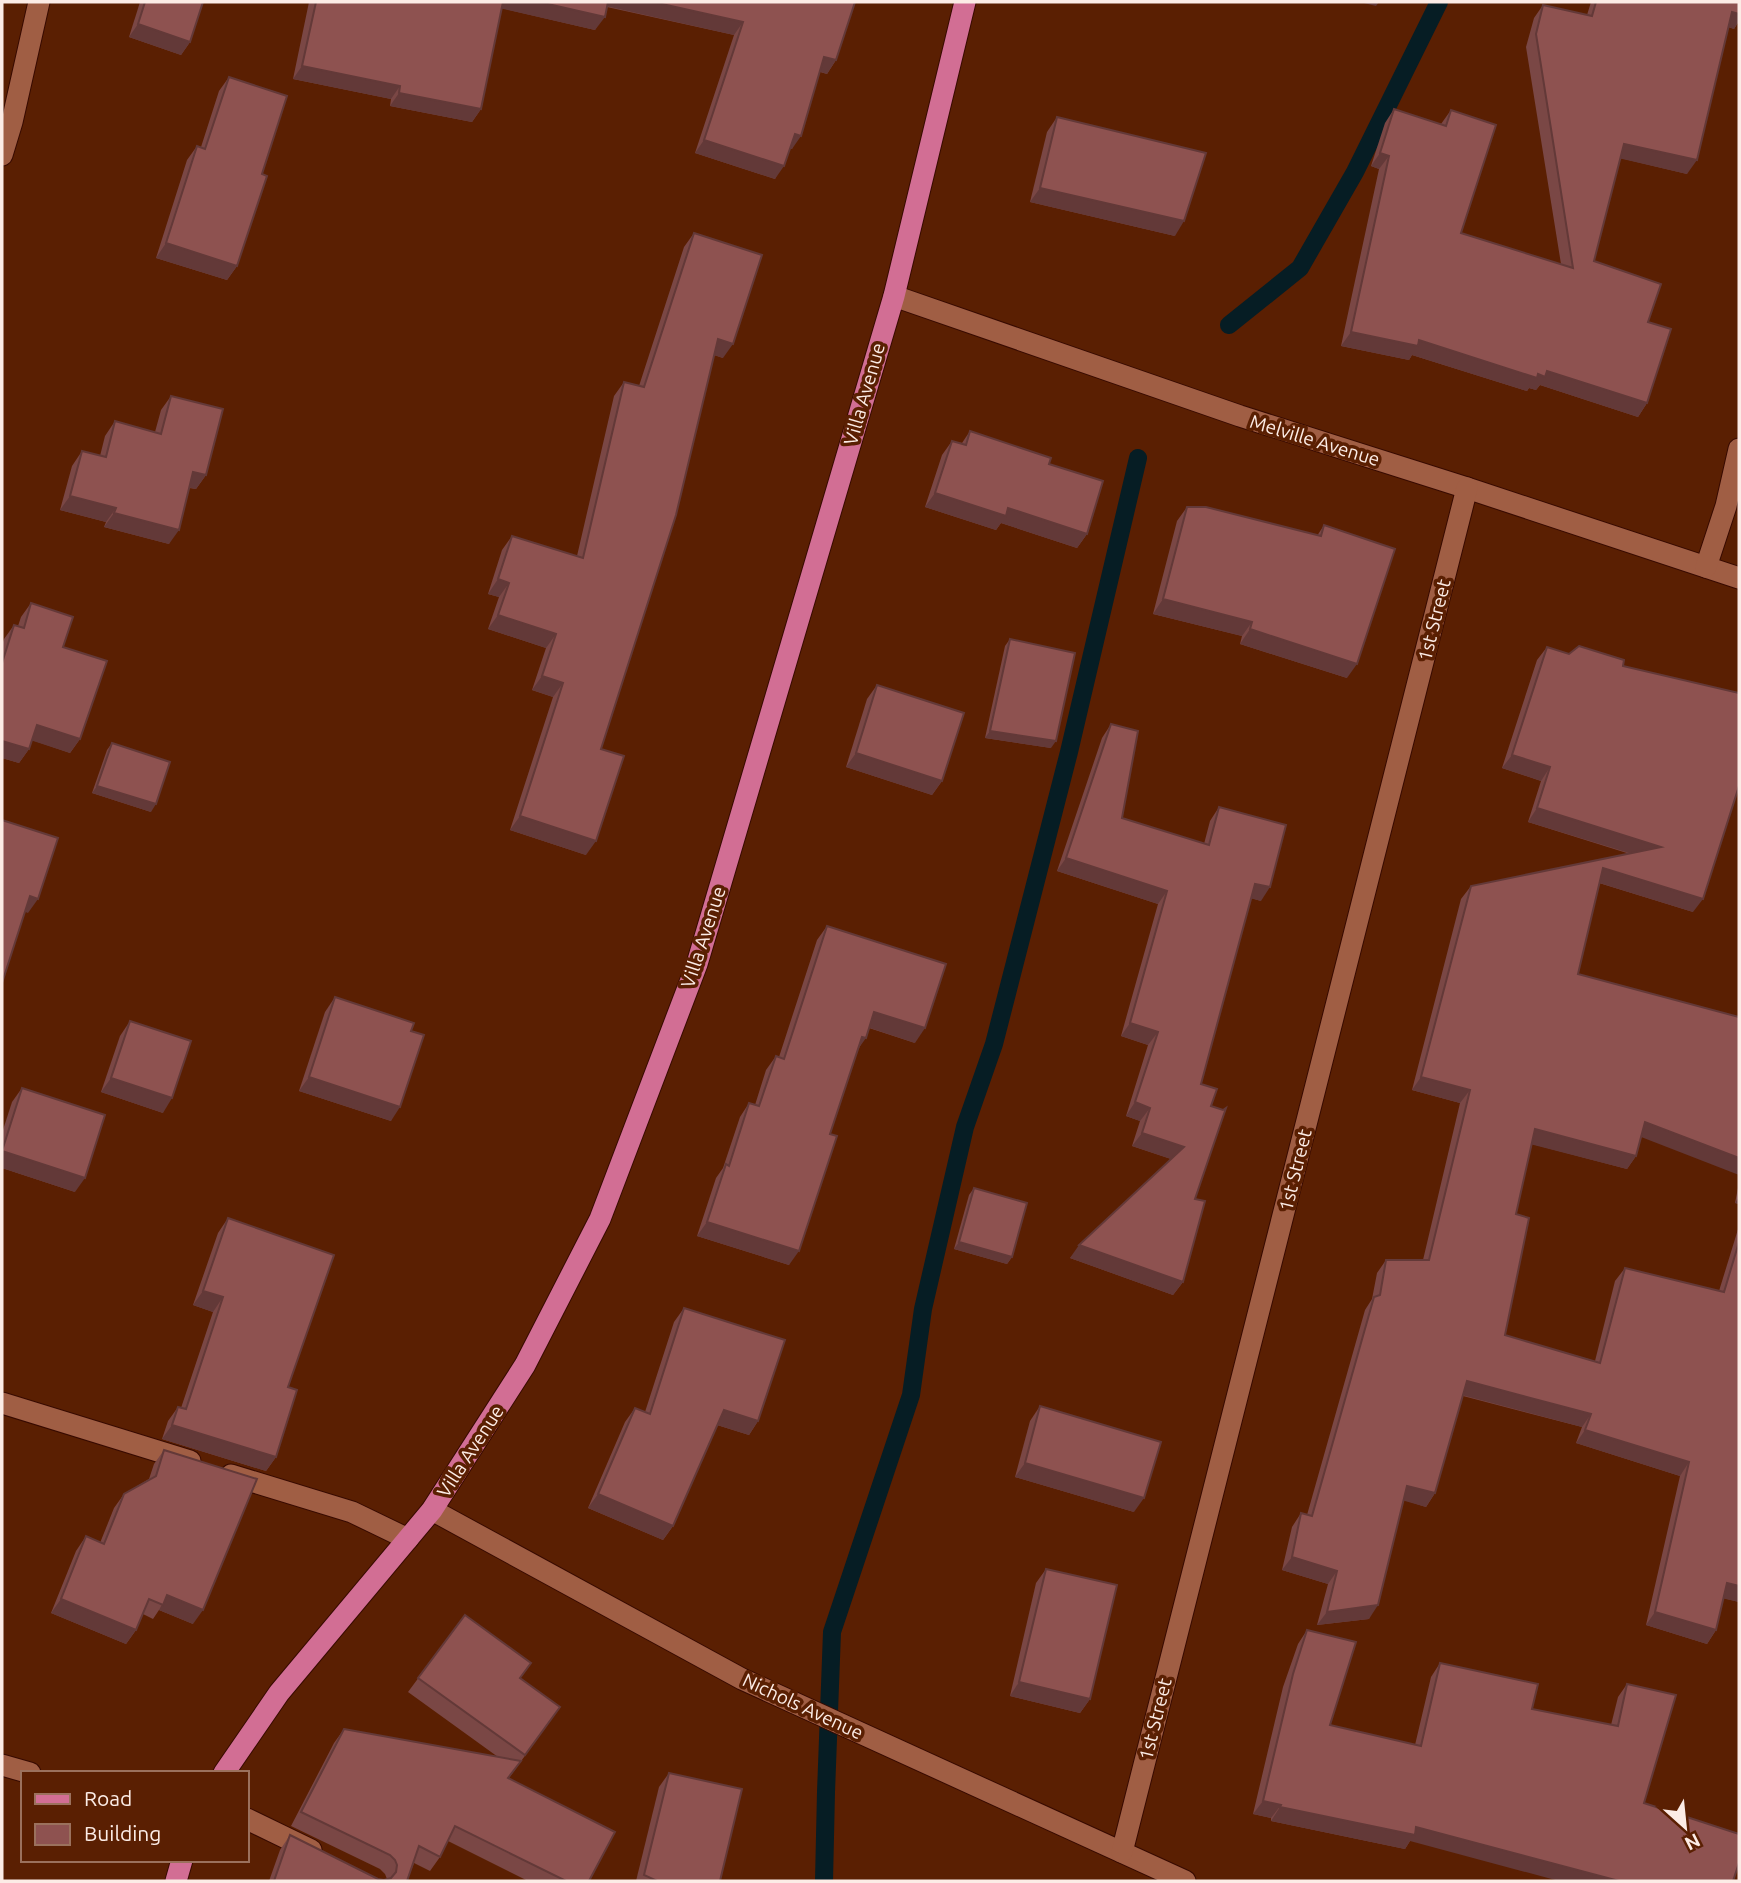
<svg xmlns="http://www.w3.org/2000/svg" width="1741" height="1883" viewBox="0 0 1741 1883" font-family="Ubuntu,sans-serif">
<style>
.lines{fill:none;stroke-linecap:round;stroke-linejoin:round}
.stream{stroke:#061d24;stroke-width:18}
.minor-casing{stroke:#370a00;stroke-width:23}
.major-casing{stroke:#370a00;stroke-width:23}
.minor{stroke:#a05e44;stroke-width:21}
.major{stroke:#d26e94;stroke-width:21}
.wall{fill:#7a4745}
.shaded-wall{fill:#633938}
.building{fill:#8e5250;stroke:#633938;stroke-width:2}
.labels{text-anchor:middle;stroke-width:7;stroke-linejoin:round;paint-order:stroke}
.street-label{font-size:19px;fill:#fcece6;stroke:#5a1f02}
</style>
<rect width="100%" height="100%" fill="#5a1f02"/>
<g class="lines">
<g class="stream">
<path d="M1229,325l71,-57 55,-96 84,-170"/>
<path d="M824,1881l2,-89 6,-160 79,-237 12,-86 42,-182 29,-83 75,-292 69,-294"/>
</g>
<g class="minor-casing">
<g id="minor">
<path d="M2,155l10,-33 27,-120"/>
<path d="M894,296l346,120 227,72 272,90"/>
<path d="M1706,567l20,-61 13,-57"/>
<path d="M2,1403l188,58"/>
<path d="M231,1475l121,37 56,27"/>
<path d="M432,1510l310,169 443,202"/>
<path d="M2,1765l28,8"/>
<path d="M247,1819l64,31"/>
<path d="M1122,1852l345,-1364"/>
</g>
</g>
<g class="major-casing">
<g id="major">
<path d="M224,1773l55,-80 153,-183 93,-145 75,-146 97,-255 197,-668 71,-294"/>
<path d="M176,1881l6,-21"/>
</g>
</g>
<use href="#minor" class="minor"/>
<use href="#major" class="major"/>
</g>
<g class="wall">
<path d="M140,2h63l-13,40 -9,13 -52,-18z"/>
<path d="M309,2h546l-19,58 -9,14 -7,-2 -28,77 -2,-1 -15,31 -80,-26 39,-118 -127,-28 -12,23 -94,-22 -20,101 -9,13 -82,-16 1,-7 -98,-20z"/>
<path d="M1591,2h148v19l-5,8 -6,-2 -41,147 -67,-16 -26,103 54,61 -1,81 -9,14 -98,-32 -4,5 -7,-2 -2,3 -115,-36 -3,5 -68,-14 38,-177 -8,-3 14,-43 9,-14 47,15 10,-14 10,123 100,31 -35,-217 8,-29 9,-13 44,10z"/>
<path d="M229,77l33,97 -25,92 -10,14 -71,-22 31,-98 10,-14 4,1 18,-56z"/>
<path d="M1057,117l118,119 -145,-34 17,-70z"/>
<path d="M694,233l29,125 -9,-3 -113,394 -15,106 -76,-25 43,-133 -21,-7 14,-42 -58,-19 11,-32 -11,-3 14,-44 10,-14 65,20 37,-160 10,-14 15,4 45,-139z"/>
<path d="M171,396l35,79 -10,14 -7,-1 -20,56 -65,-17 2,-5 -46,-12 12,-44 10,-15 18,5 5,-20 10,-15 40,11 6,-22z"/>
<path d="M970,431l79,33 38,70 -10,14 -76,-25 -5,7 -71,-23 17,-52 10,-14 10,2z"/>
<path d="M1187,507l130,29 7,-11 23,153 -107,-34 2,-8 -89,-22 24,-93z"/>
<path d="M31,603l32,44 17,92 -10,14 -38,-13 -3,9 -10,14 -17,-5v-113l2,-6 10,-14 4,1 3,-9z"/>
<path d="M1010,639l41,109 -66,-10 20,-92z"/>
<path d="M1547,647l22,7 54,12 70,246 -94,-29 -21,91 63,163 -5,19 -9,13 -95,-25 -16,70 -11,121 90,26 20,-80 10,-13 94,23 20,-65v376l-16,-4 -7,32 -9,14 -61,-19 34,-149 -104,-33 6,-16 -119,-31 -28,97 -9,14 -22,-7 -35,119 -52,6 11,-41 -46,-14 10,-43 9,-14 6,2 58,-205 7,-11 5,-26 9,-13h37l37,-157 -48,-13 49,-191 10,-13 159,-32 -102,-32 13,-41 -39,-13 35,-108z"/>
<path d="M877,685l65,96 -10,14 -86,-28 21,-68z"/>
<path d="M1111,724l11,94 82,26 6,-23 9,-14 42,94 -10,-3 -50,186 10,22 -16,93 -12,83 -10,13 -103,-37 101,-99 -39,-13 8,-25 -14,-5 22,-71 -27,-9 37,-132 -101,-33 45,-133z"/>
<path d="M112,743l39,69 -59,-19 15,-43z"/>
<path d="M827,926l88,117 -46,-15 -11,22 -28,84 -41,131 -92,-29 19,-58 7,-10 17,-51 9,-14 6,2 11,-35 10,-14 3,1 38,-117z"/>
<path d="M335,997l76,34 -20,90 -92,-30 26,-79z"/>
<path d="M130,1021l33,92 -62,-21 19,-56z"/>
<path d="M22,1088l53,104 -73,-24v-35l10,-31z"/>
<path d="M1739,1183v21l-4,-1z"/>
<path d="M974,1188l38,69 -5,7 -53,-15 15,-54z"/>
<path d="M228,1218l60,169 -12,70 -10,14 -104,-32 6,-18 10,-14 3,1 32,-96 -20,-7 25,-72z"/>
<path d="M684,1308l74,113 -9,14 -32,-10 -44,101 -10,14 -75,-32 37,-86 10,-14 10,4 29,-90z"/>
<path d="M1040,1406l94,106 -119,-35 15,-56z"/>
<path d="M164,1450l29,174 -34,-14 -6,9 -10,-5 -7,16 -10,14 -75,-31 25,-62 10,-15 14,7 14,-35 10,-14 25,-15 5,-15z"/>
<path d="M1046,1569l44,130 -10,14 -70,-17 26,-113z"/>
<path d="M465,1615l55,64 40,28 -51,71 80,103h-61l-80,-40 -8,16 -10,14 -16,-8 -7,18h-138l11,-31 10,-15 88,44 6,1 3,-1 -2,-5 -5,-5 -89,-43 43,-83 10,-14 154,28 -90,-65z"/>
<path d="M1307,1630l23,95 85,20 16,-68 9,-14 92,46 79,16 7,-28 9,-13 49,11 -266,146 -5,8 -134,-28v-3l-18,-4 30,-127 15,-43z"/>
<path d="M669,1773l51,108h-84l23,-94z"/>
</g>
<g class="shaded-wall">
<path d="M498,2h41l66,15 -10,13 -100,-23z"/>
<path d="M604,2h49l90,20 -9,13 -133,-30z"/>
<path d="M1360,2h19l-3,4z"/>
<path d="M1732,12l7,2v7l-5,8 -11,-4z"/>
<path d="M138,24l52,18 -9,13 -52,-18z"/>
<path d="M824,57l12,3 -9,14 -12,-4z"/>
<path d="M302,66l98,20 -9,13 -98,-20z"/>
<path d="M399,93l82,16 -9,13 -82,-16z"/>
<path d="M795,134l6,2 -9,13 -7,-2z"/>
<path d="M704,140l80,26 -9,13 -80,-26z"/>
<path d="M1624,144l73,16 -10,14 -73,-17z"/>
<path d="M1380,153l9,3 -10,13 -8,-3z"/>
<path d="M1040,188l144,33 -9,15 -145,-34z"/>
<path d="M166,243l71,23 -10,14 -71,-22z"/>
<path d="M1351,332l68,8 119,34 9,-3 100,32 -9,14 -98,-32 -4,5 -7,-2 -2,3 -115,-36 -3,5 -68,-14z"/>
<path d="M718,339l15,5 -10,14 -15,-5z"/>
<path d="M193,472l13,3 -10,14 -13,-3z"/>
<path d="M935,493l73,15 79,26 -10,14 -76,-25 -5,7 -71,-23z"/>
<path d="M70,496l46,12 -10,14 -46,-12z"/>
<path d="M114,513l65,17 -10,14 -65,-17z"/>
<path d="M498,579l11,4 -10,14 -11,-3z"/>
<path d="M1163,599l89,23 -10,14 -89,-22z"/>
<path d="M498,615l58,19 -10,14 -58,-19z"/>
<path d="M1250,629l107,35 -10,14 -107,-34z"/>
<path d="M542,676l21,7 -10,14 -21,-7z"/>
<path d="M37,725l43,14 -10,14 -43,-14z"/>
<path d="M990,731l66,10 -5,7 -66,-10z"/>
<path d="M2,741l27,8 -10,14 -17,-5z"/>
<path d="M856,753l86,28 -10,14 -86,-28z"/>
<path d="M1512,755l38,12 -9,14 -39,-13z"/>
<path d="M97,786l59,18 -5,8 -59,-19z"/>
<path d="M1537,808l124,39 -9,13 -124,-38z"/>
<path d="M520,816l76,25 -10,14 -76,-25z"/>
<path d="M1066,858l101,33 -9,13 -101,-33z"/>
<path d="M1603,868l100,31 -10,13 -100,-31z"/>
<path d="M1255,884l15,3 -9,14 -15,-4z"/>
<path d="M30,896l8,3 -10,14 -8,-3z"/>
<path d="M874,1012l51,16 -10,15 -51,-17z"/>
<path d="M1130,1023l28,9 -10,13 -27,-9z"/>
<path d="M862,1037l4,1 -10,14z"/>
<path d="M309,1077l91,30 -9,14 -92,-30z"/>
<path d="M1421,1077l49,13 -10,13 -48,-13z"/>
<path d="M111,1078l61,20 -9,15 -62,-21z"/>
<path d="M1135,1102l15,6 -10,13 -14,-5z"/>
<path d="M1645,1122l94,36v17l-103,-40z"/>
<path d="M1535,1129l101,27 -9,13 -101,-26z"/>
<path d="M1142,1133l42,14 -10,13 -42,-14z"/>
<path d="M2,1151l83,27 -10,14 -73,-24z"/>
<path d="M1739,1197v7l-4,-1z"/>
<path d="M707,1222l92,29 -10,14 -92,-29z"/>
<path d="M959,1242l53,15 -5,7 -53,-15z"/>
<path d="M1079,1245l104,37 -10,13 -103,-37z"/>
<path d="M203,1291l20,6 -10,15 -20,-7z"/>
<path d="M1467,1381l124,33 -9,13 -124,-33z"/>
<path d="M724,1410l34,11 -9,14 -35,-11z"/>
<path d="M172,1425l104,32 -10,14 -104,-32z"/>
<path d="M1585,1430l104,32 -9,14 -104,-33z"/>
<path d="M1025,1463l119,35 -10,14 -119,-35z"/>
<path d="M1407,1486l28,7 -9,14 -28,-8z"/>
<path d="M598,1494l75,32 -10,14 -75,-32z"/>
<path d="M1292,1557l45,14 -9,13 -46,-14z"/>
<path d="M1727,1583l12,3v16l-22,-5z"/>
<path d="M167,1595l36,15 -10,14 -34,-14z"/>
<path d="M61,1599l75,31 -10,14 -75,-31z"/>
<path d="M1378,1605l-9,14 -52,6 10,-13z"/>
<path d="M1655,1612l61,18 -9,14 -61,-19z"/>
<path d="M1019,1682l71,17 -10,14 -70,-17z"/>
<path d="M1263,1801l18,4 -10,13 -18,-4z"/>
<path d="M1280,1807l136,20 203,54h-60l-149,-40 -5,8 -134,-28z"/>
</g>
<g class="building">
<path d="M145,2h58l-13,40 -52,-18z"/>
<path d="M316,2h187l-22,107 -82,-16 1,-7 -98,-20z"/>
<path d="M539,2h69l-3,15z"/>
<path d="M653,2h202l-19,58 -12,-3 -23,79 -6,-2 -11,32 -80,-26 39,-118z"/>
<path d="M1596,2h143v12l-7,-2 -35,148 -73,-16 -30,117 67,23 -13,38 23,7 -24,74 -100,-32 -2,6 -7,-3 -1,4 -118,-38 -1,6 -67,-14 38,-176 -9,-3 14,-44 52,17 5,-16 45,15 -35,108 112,35 -37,-234 7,-29 49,11z"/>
<path d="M229,77l58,19 -25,78 5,2 -30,90 -71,-23 31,-97 8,3z"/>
<path d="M1057,117l149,36 -22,68 -144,-33z"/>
<path d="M694,233l68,22 -29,89 -15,-5 -42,176 -75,234 23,7 -28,85 -76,-25 43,-133 -21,-7 14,-42 -58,-19 11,-32 -11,-4 14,-43 71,22 41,-176 20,5z"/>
<path d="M171,396l52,13 -17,66 -13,-3 -14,58 -65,-17 2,-5 -46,-12 12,-45 24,6 9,-36 46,13z"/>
<path d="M970,431l81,27 -2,6 54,17 -16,53 -79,-26 -2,8 -71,-23 17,-52 14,4z"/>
<path d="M1187,507h19l115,29 3,-11 71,24 -38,115 -107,-35 2,-7 -89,-23z"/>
<path d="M31,603l42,14 -10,30 44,14 -27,78 -43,-14 -8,24 -27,-8v-78l12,-38 10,3z"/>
<path d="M1010,639l65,14 -19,88 -66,-10z"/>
<path d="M1579,646l45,14 -1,6 116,27v93l-36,113 -100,-31 -25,106 161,43v141l-94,-36 -9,34 -101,-27 -19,85 13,4 -24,117 95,28 25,-95 99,24 15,-50v344l-12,-3 -11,47 -61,-18 34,-150 -104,-32 6,-16 -124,-33 -32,112 -28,-7 -29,119 -51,7 10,-41 -45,-14 9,-44 11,3 62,-219 6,-2 6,-35h43l41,-170 -49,-13 50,-191 190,-39 -124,-39 13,-41 -38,-12 35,-108 22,7z"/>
<path d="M877,685l87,28 -22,68 -86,-28z"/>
<path d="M1111,724l27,7 -16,87 87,27 10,-38 67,18 -16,62 -15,-3 -54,200 16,5 -6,17 12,4 3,-2 -31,91 10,2 -22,81 -104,-37 105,-98 -42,-14 8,-25 -15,-6 23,-70 -28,-9 37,-132 -101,-33z"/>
<path d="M112,743l58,19 -14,42 -59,-18z"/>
<path d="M2,820l56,18 -20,61 -8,-3 -28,87z"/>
<path d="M827,926l119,38 -21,64 -51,-16 -8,26 -4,-1 -32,97 7,2 -38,115 -92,-29 19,-58 3,2 20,-63 10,3 17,-50 8,3z"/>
<path d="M335,997l79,26 -3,8 13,4 -24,72 -91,-30z"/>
<path d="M130,1021l61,20 -19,57 -61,-20z"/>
<path d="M22,1088l83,27 -20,63 -83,-27z"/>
<path d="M974,1188l53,15 -15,54 -53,-15z"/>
<path d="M228,1218l106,37 -46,132 9,3 -21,67 -104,-32 6,-18 8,2 37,-112 -20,-6z"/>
<path d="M684,1308l101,32 -27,81 -34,-11 -51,116 -75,-32 37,-86 15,6z"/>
<path d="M1040,1406l121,36 -17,56 -119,-35z"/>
<path d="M164,1450l93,29 -54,131 -36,-15 -4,10 -14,-6 -13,31 -75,-31 25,-63 18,8 20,-50 32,-18z"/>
<path d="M1046,1569l71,16 -27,114 -71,-17z"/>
<path d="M465,1615l66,48 -11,15 40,29 -35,48 -107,-77z"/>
<path d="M1307,1630l49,12 -26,83 91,21 19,-83 98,21 -6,25 86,17 9,-42 49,11 -32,108 95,31v29l-6,18h-114l-203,-54 -1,8 -135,-28 1,-2 -18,-4 30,-127z"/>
<path d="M344,1729l177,32 -13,17 107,54 -26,49h-23l-111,-55 -15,31 -21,-11 -12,35h-133l16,-46 88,44 6,1 7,-2 5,-6 1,-7 -2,-5 -5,-5 -89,-43z"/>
<path d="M669,1773l73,16 -22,92h-63l-13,-6z"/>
</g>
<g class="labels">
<g class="street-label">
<text transform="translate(864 394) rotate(-74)" y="7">Villa Avenue</text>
<text transform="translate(1315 440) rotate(17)" y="7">Melville Avenue</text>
<text transform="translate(1434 620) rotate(-76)" y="7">1st Street</text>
<text transform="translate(703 937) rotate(-72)" y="7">Villa Avenue</text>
<text transform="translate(1295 1170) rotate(-76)" y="7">1st Street</text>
<text transform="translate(470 1451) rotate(-57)" y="7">Villa Avenue</text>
<text transform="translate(803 1706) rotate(25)" y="7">Nichols Avenue</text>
<text transform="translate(1155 1719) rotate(-76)" y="7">1st Street</text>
</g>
</g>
<rect width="1741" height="1883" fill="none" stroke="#fcece6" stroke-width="7"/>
<rect x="21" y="1771" width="228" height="91" fill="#5a1f02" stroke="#9b715d" stroke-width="2"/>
<rect x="35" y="1794" width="35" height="10" fill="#d26e94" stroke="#9b715d" stroke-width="2"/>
<text x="84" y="1806" font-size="21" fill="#fcece6">Road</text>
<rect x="35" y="1824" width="35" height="21" fill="#8e5250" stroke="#9b715d" stroke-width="2"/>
<text x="84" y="1841" font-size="21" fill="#fcece6">Building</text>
<g transform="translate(1685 1827) rotate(153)" stroke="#5a1f02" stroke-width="5" paint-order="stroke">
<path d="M0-5L12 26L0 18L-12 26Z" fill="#fcece6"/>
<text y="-10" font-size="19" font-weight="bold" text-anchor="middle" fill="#fcece6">N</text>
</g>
</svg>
